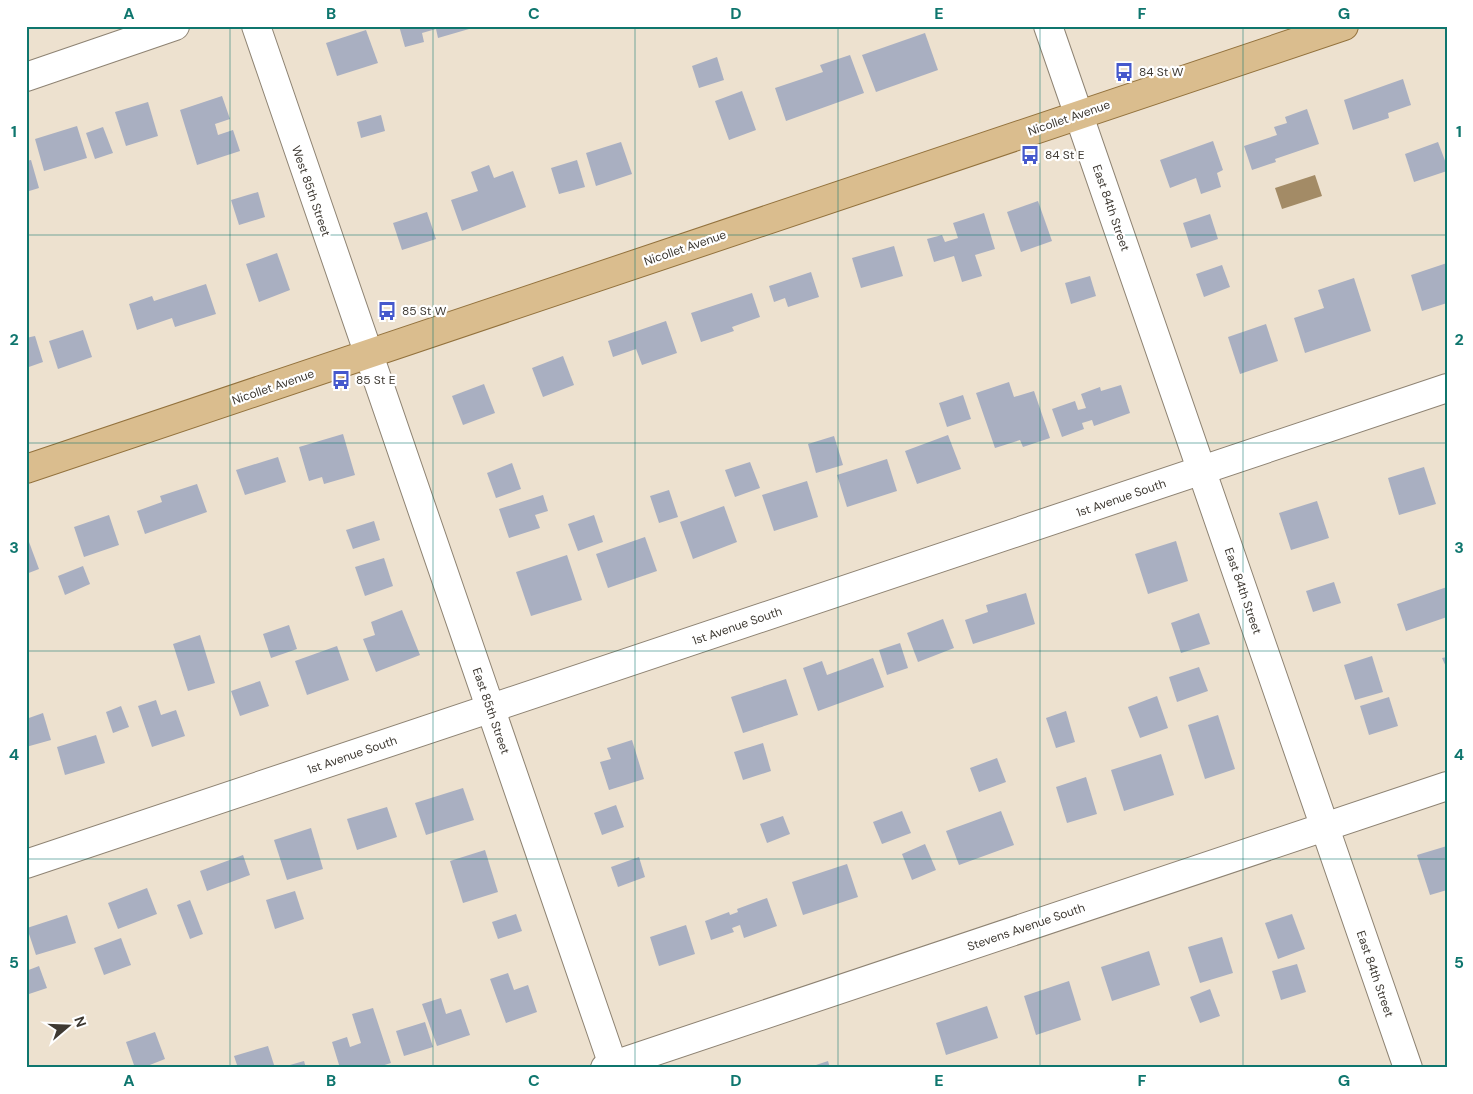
<svg xmlns="http://www.w3.org/2000/svg" width="1473" height="1094" viewBox="0 0 1473 1094" font-family="'DM Sans',sans-serif">
<style>
.water{fill:#a38b66}
.building{fill:#a9afc1}
.lines{fill:none;stroke-linecap:round;stroke-linejoin:round}
.minor-casing{stroke:#8e8373;stroke-width:30}
.major-casing{stroke:#93723d;stroke-width:30}
.minor{stroke:#fff;stroke-width:28}
.major{stroke:#dabd8e;stroke-width:28}
.grid{fill:none;stroke:#0f766e;stroke-width:1;stroke-opacity:0.55}
.labels{text-anchor:middle;stroke-width:4.5;stroke-linejoin:round;paint-order:stroke}
.poi-label{font-size:12px;fill:#3e3932;stroke:#fff;text-anchor:start}
.street-label{font-size:12px;fill:#3e3932;stroke:#fff}
.neatline{fill:none;stroke:#0f766e;stroke-width:2}
.grid-label{font-size:16px;text-anchor:middle;font-weight:bold;fill:#0f766e}
</style>
<rect width="100%" height="100%" fill="#ede1cf"/>
<path class="water" d="M1315,175l7,21 -40,13 -7,-21z"/>
<g class="building">
<path d="M399,26h69l1,3 -31,9 -2,-9 -14,4 2,9 -19,5z"/>
<path d="M366,30l12,33 -41,13 -11,-33z"/>
<path d="M925,33l13,37 -62,22 -14,-37z"/>
<path d="M850,55l14,38 -78,28 -11,-33 48,-16 -3,-7z"/>
<path d="M717,57l7,23 -25,8 -7,-22z"/>
<path d="M1403,79l8,26 -23,8 1,5 -36,12 -9,-30z"/>
<path d="M742,91l14,39 -27,10 -14,-39z"/>
<path d="M222,96l8,23 -15,5 3,11 15,-5 7,21 -43,14 -17,-55z"/>
<path d="M148,102l10,34 -32,10 -11,-34z"/>
<path d="M1307,109l12,35 -44,15 1,3 -24,8 -8,-24 33,-11 -3,-8 13,-4 -2,-6z"/>
<path d="M381,115l4,16 -24,7 -4,-16z"/>
<path d="M77,126l10,32 -43,13 -9,-32z"/>
<path d="M103,127l10,26 -18,6 -9,-26z"/>
<path d="M1213,141l10,29 -6,3 4,14 -20,7 -5,-16 -26,10 -10,-28z"/>
<path d="M621,142l11,32 -36,12 -10,-33z"/>
<path d="M1438,142l9,24v5l-33,11 -9,-28z"/>
<path d="M31,160l8,28 -13,4v-31z"/>
<path d="M577,160l8,27 -26,7 -8,-26z"/>
<path d="M489,165l5,13 19,-7 13,36 -64,24 -11,-31 27,-9 -7,-19z"/>
<path d="M258,192l7,25 -26,8 -8,-25z"/>
<path d="M1038,201l14,40 -31,11 -14,-40z"/>
<path d="M427,212l9,27 -34,11 -9,-27z"/>
<path d="M984,213l11,36 -20,6 7,21 -20,6 -8,-26 -20,6 -7,-23 15,-4 3,7 13,-4 -5,-15z"/>
<path d="M1210,214l8,25 -27,9 -8,-25z"/>
<path d="M894,246l9,30 -42,12 -9,-30z"/>
<path d="M277,253l13,37 -31,12 -13,-38z"/>
<path d="M1447,263v40l-25,8 -11,-36z"/>
<path d="M1222,265l8,22 -26,10 -8,-23z"/>
<path d="M811,272l8,25 -31,10 -3,-9 -11,4 -5,-16z"/>
<path d="M1090,276l6,20 -25,8 -6,-21z"/>
<path d="M1354,278l17,53 -66,22 -11,-35 30,-10 -6,-18z"/>
<path d="M206,284l10,30 -41,13 -3,-9 -35,12 -8,-26 23,-8 2,5z"/>
<path d="M752,293l8,24 -28,10 2,4 -33,11 -10,-29z"/>
<path d="M666,321l11,32 -35,12 -6,-16 -23,8 -5,-16z"/>
<path d="M1266,324l12,37 -38,13 -12,-37z"/>
<path d="M83,330l9,27 -34,12 -9,-28z"/>
<path d="M35,336l8,26 -17,6v-30z"/>
<path d="M563,356l11,29 -31,12 -11,-29z"/>
<path d="M1009,382l5,15 20,-6 16,47 -27,9 -3,-7 -25,8 -19,-55z"/>
<path d="M484,384l11,29 -32,12 -11,-29z"/>
<path d="M1121,385l9,28 -36,13 -2,-6 -10,3 2,6 -22,8 -10,-28 23,-8 3,9 8,-2 -5,-14 19,-7 1,4z"/>
<path d="M963,395l8,24 -24,8 -8,-24z"/>
<path d="M343,434l12,41 -31,9 -2,-7 -13,4 -10,-34z"/>
<path d="M948,435l13,34 -44,15 -12,-33z"/>
<path d="M834,436l9,29 -27,8 -8,-29z"/>
<path d="M278,457l8,25 -41,13 -9,-25z"/>
<path d="M887,459l10,32 -50,16 -10,-32z"/>
<path d="M750,462l10,26 -25,9 -10,-27z"/>
<path d="M512,463l9,26 -25,9 -9,-25z"/>
<path d="M1424,467l12,37 -37,11 -11,-37z"/>
<path d="M807,481l11,36 -44,14 -12,-36z"/>
<path d="M197,484l10,28 -62,22 -8,-23 25,-9 -2,-6z"/>
<path d="M669,490l9,27 -19,6 -9,-27z"/>
<path d="M543,495l5,16 -13,4 5,13 -31,10 -10,-29z"/>
<path d="M1317,501l12,37 -38,12 -12,-37z"/>
<path d="M724,506l13,36 -44,17 -13,-37z"/>
<path d="M109,515l10,30 -35,12 -10,-30z"/>
<path d="M594,515l9,27 -25,9 -10,-27z"/>
<path d="M374,521l6,19 -27,9 -7,-19z"/>
<path d="M645,537l12,34 -49,17 -12,-34z"/>
<path d="M1176,541l12,40 -40,13 -13,-40z"/>
<path d="M26,542h3l10,27 -13,5z"/>
<path d="M567,555l15,45 -51,16 -15,-44z"/>
<path d="M384,558l9,28 -28,10 -10,-29z"/>
<path d="M83,566l7,18 -25,11 -7,-19z"/>
<path d="M1334,582l7,21 -28,9 -7,-21z"/>
<path d="M1447,587v30l-41,14 -9,-27z"/>
<path d="M1026,593l9,31 -62,20 -8,-24 23,-8 -2,-7z"/>
<path d="M402,610l18,45 -44,17 -13,-33 12,-4 -4,-13z"/>
<path d="M1199,613l11,31 -29,9 -10,-30z"/>
<path d="M943,619l11,29 -36,14 -11,-29z"/>
<path d="M289,625l8,24 -26,9 -8,-24z"/>
<path d="M200,635l15,48 -27,8 -15,-47z"/>
<path d="M900,643l8,25 -21,7 -8,-25z"/>
<path d="M337,646l12,34 -42,15 -12,-34z"/>
<path d="M1372,656l11,36 -28,8 -11,-35z"/>
<path d="M1447,657v12l-5,-11z"/>
<path d="M873,658l11,29 -66,24 -15,-43 19,-7 5,14z"/>
<path d="M1199,667l9,24 -31,11 -8,-25z"/>
<path d="M786,679l12,36 -55,18 -12,-36z"/>
<path d="M260,681l9,25 -29,10 -9,-25z"/>
<path d="M1157,696l11,32 -28,10 -12,-31z"/>
<path d="M1389,697l9,29 -29,9 -9,-29z"/>
<path d="M156,700l5,15 15,-5 9,26 -33,11 -14,-41z"/>
<path d="M121,706l8,21 -16,6 -7,-21z"/>
<path d="M1066,711l9,31 -19,6 -10,-30z"/>
<path d="M43,713l8,27 -25,7v-28z"/>
<path d="M1218,715l17,54 -30,10 -17,-54z"/>
<path d="M96,735l9,28 -40,12 -8,-28z"/>
<path d="M632,740l12,39 -35,11 -9,-28 11,-3 -4,-11z"/>
<path d="M763,743l8,28 -28,9 -9,-28z"/>
<path d="M1161,754l13,41 -50,16 -13,-41z"/>
<path d="M997,758l9,24 -27,10 -9,-24z"/>
<path d="M1086,777l11,37 -30,9 -11,-36z"/>
<path d="M463,788l11,32 -48,15 -11,-32z"/>
<path d="M616,805l8,22 -22,8 -8,-22z"/>
<path d="M387,807l10,30 -40,13 -10,-31z"/>
<path d="M902,811l9,22 -29,11 -9,-22z"/>
<path d="M1001,811l13,34 -55,20 -13,-34z"/>
<path d="M783,816l7,18 -23,9 -7,-19z"/>
<path d="M311,828l12,41 -36,11 -13,-40z"/>
<path d="M925,844l11,26 -24,10 -10,-26z"/>
<path d="M1447,846v44l-17,5 -13,-40z"/>
<path d="M485,850l13,42 -35,11 -13,-42z"/>
<path d="M243,855l7,20 -43,16 -7,-20z"/>
<path d="M639,857l6,20 -27,10 -7,-20z"/>
<path d="M847,864l11,33 -55,18 -11,-33z"/>
<path d="M147,888l10,26 -39,15 -10,-26z"/>
<path d="M295,891l9,28 -29,10 -9,-29z"/>
<path d="M767,898l10,28 -33,12 -4,-13 -8,3 2,4 -23,8 -6,-19 24,-9 1,3 8,-3 -1,-3z"/>
<path d="M190,900l13,34 -13,5 -13,-34z"/>
<path d="M516,914l6,17 -24,8 -6,-17z"/>
<path d="M1292,914l13,35 -27,10 -13,-36z"/>
<path d="M67,915l9,28 -40,12 -9,-27z"/>
<path d="M686,925l9,29 -36,12 -9,-29z"/>
<path d="M1222,937l11,36 -33,10 -12,-36z"/>
<path d="M121,938l10,27 -27,10 -10,-27z"/>
<path d="M1149,951l11,34 -48,16 -11,-34z"/>
<path d="M1297,964l9,28 -25,8 -9,-29z"/>
<path d="M39,966l8,22 -21,7v-24z"/>
<path d="M508,973l6,17 14,-5 9,27 -31,11 -16,-44z"/>
<path d="M1069,981l12,39 -45,15 -12,-39z"/>
<path d="M1210,989l10,27 -20,7 -10,-26z"/>
<path d="M441,998l5,16 15,-5 9,26 -33,11 -15,-42z"/>
<path d="M987,1006l11,32 -52,17 -10,-32z"/>
<path d="M373,1008l18,55 -16,5h-35l-8,-26 15,-5 3,10 11,-4 -9,-29z"/>
<path d="M425,1022l8,25 -29,9 -8,-25z"/>
<path d="M155,1032l10,27 -23,9h-7l-9,-26z"/>
<path d="M268,1046l7,22h-37l-4,-12z"/>
<path d="M304,1061l2,7h-23v-1z"/>
<path d="M828,1061l2,7h-20v-1z"/>
</g>
<g class="lines">
<g class="minor-casing">
<g id="minor">
<path d="M256,26l358,1042"/>
<path d="M1048,26l360,1042"/>
<path d="M26,77l149,-51"/>
<path d="M26,864l1421,-476"/>
<path d="M605,1068l842,-282"/>
</g>
</g>
<g class="major-casing">
<path id="major" d="M26,469l1318,-443"/>
</g>
<use href="#minor" class="minor"/>
<use href="#major" class="major"/>
</g>
<path class="grid" d="M230,26v1042M433,26v1042M635,26v1042M838,26v1042M1040,26v1042M1243,26v1042M26,235h1421M26,443h1421M26,651h1421M26,859h1421"/>
<defs>
<g id="bus-bare" transform="scale(1.5)"><path d="M-5-6H5V4H4V6H2V4H-2V6H-4V4H-5ZM-3.5-4V0h7V-4ZM-3.5 1.2v1.5H-2V1.2ZM2 1.2v1.5H3.5V1.2Z" fill="#4558cc" stroke="#fff" stroke-width="2.5" paint-order="stroke"/></g>
</defs>
<g fill-rule="evenodd">
<use href="#bus-bare" x="1124" y="72"/>
<use href="#bus-bare" x="1030" y="155"/>
<use href="#bus-bare" x="387" y="311"/>
<use href="#bus-bare" x="341" y="380"/>
</g>
<g class="labels">
<g class="poi-label">
<text x="1139" y="76">84 St W</text>
<text x="1045" y="159">84 St E</text>
<text x="402" y="315">85 St W</text>
<text x="356" y="384">85 St E</text>
</g>
<g class="street-label">
<text transform="translate(1069 118) rotate(-19)" y="4">Nicollet Avenue</text>
<text transform="translate(311 191) rotate(71)" y="4">West 85th Street</text>
<text transform="translate(1111 208) rotate(71)" y="4">East 84th Street</text>
<text transform="translate(685 248) rotate(-19)" y="4">Nicollet Avenue</text>
<text transform="translate(273 387) rotate(-19)" y="4">Nicollet Avenue</text>
<text transform="translate(1121 498) rotate(-19)" y="4">1st Avenue South</text>
<text transform="translate(1243 591) rotate(71)" y="4">East 84th Street</text>
<text transform="translate(737 626) rotate(-19)" y="4">1st Avenue South</text>
<text transform="translate(491 711) rotate(71)" y="4">East 85th Street</text>
<text transform="translate(352 755) rotate(-19)" y="4">1st Avenue South</text>
<text transform="translate(1026 927) rotate(-19)" y="4">Stevens Avenue South</text>
<text transform="translate(1375 974) rotate(71)" y="4">East 84th Street</text>
</g>
</g>
<rect width="1473" height="1094" fill="none" stroke="#ffffff" stroke-width="55"/>
<g transform="translate(68 1026) rotate(71)" stroke="#ffffff" stroke-width="4" paint-order="stroke">
<path d="M0-4L9 19L0 12L-9 19Z" fill="#3e3932"/>
<text y="-8" font-size="14" font-weight="bold" text-anchor="middle" fill="#3e3932">N</text>
</g>
<rect x="28" y="28" width="1418" height="1038" class="neatline"/>
<g class="grid-label">
<text x="129" y="19">A</text>
<text x="331" y="19">B</text>
<text x="534" y="19">C</text>
<text x="736" y="19">D</text>
<text x="939" y="19">E</text>
<text x="1142" y="19">F</text>
<text x="1344" y="19">G</text>
<text x="14" y="137">1</text>
<text x="1459" y="137">1</text>
<text x="14" y="345">2</text>
<text x="1459" y="345">2</text>
<text x="14" y="553">3</text>
<text x="1459" y="553">3</text>
<text x="14" y="760">4</text>
<text x="1459" y="760">4</text>
<text x="14" y="968">5</text>
<text x="1459" y="968">5</text>
<text x="129" y="1086">A</text>
<text x="331" y="1086">B</text>
<text x="534" y="1086">C</text>
<text x="736" y="1086">D</text>
<text x="939" y="1086">E</text>
<text x="1142" y="1086">F</text>
<text x="1344" y="1086">G</text>
</g>
</svg>
